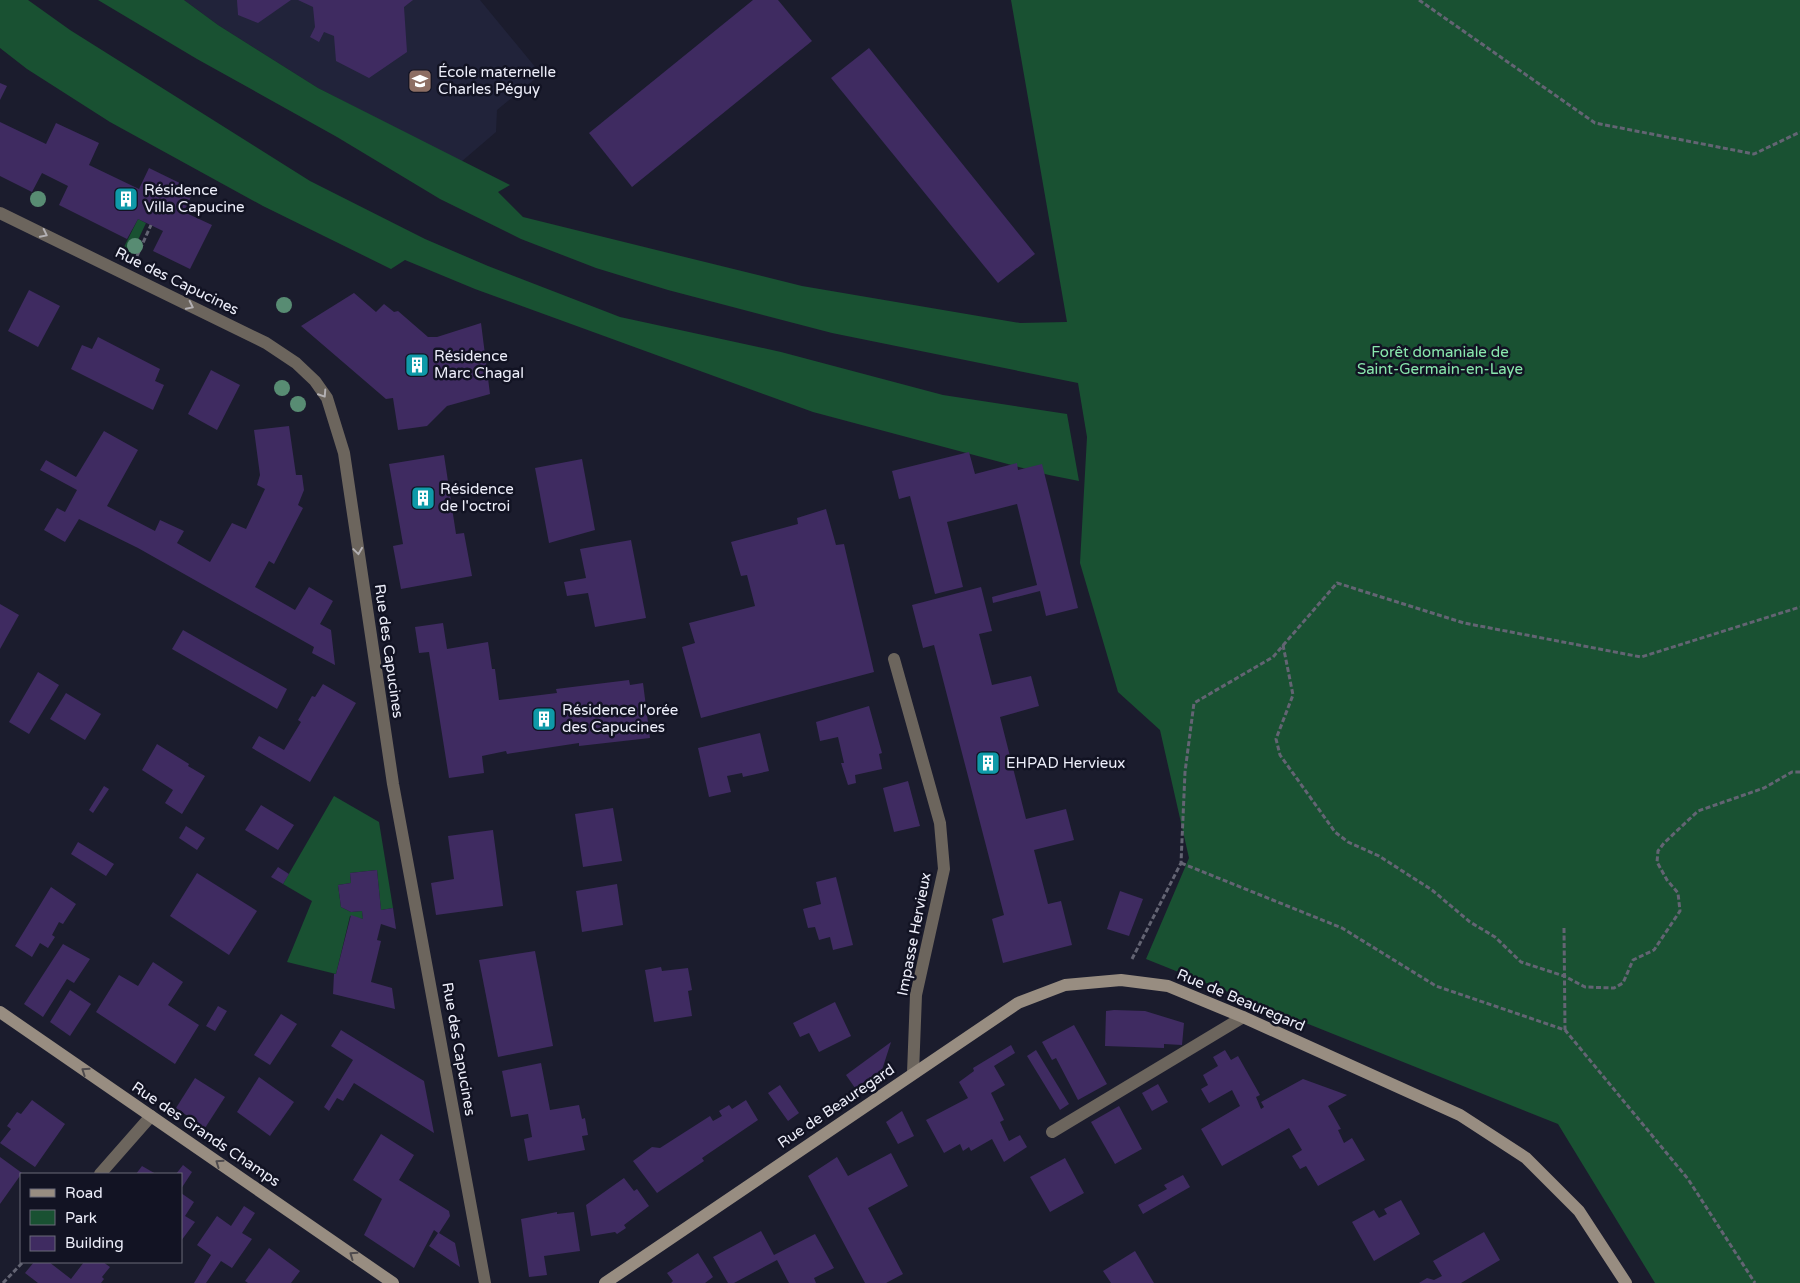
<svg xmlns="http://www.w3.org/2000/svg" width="1800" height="1283" viewBox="0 0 1800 1283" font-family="'Varela Round',sans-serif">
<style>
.built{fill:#21233a}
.green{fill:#195132}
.building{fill:#3f2b61}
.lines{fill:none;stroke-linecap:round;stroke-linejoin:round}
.path{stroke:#636473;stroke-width:3;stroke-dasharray:5 2.5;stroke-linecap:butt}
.lane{stroke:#6c655d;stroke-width:12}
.street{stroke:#6c655d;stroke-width:12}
.secondary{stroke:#988d81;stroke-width:12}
.tree{fill:#588c73}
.oneway{stroke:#b3b0b3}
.oneway2{stroke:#4e4a4d}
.labels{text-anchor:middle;stroke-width:5;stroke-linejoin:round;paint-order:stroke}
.poi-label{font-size:15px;fill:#edeefa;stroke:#121323;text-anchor:start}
.street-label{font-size:15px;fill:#edeefa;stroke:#121323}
.park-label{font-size:15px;fill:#89e7ad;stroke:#121323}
</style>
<rect width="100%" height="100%" fill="#1b1c2d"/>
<path class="built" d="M184,0h296l61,74 -44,36 -1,22 -35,30 -143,-74 -100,-63z"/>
<g class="green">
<path d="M0,0h28l42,30 240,151 115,58 63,27 132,51 161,35 162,43 124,19 12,67 -30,-6 -236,-63 -338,-123 -70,-29 -14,9 -128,-63 -153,-84 -83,-53 -27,-21z"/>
<path d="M98,0h86l34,25 100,63 192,97 -12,7 25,25 279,69 218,37 47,-1 -56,-322h789v1283h-145l-97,-159 -412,-165 43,-101 -29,-128 -42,-38 -38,-129 7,-126 -9,-54 -246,-50 -164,-43 -72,-22 -75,-29 -81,-40 -103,-62 -140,-78z"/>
<path d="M138,219l8,4 -16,34 -9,-4z"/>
<path d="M334,796l45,26 14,86 -12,2 -4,-40 -27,3 1,10 -13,2 3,22 10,5 11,-1 1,8 -13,-3 -14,58 -49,-12 25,-61 -29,-17z"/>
</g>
<g class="building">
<path d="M237,0h54l-33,23 -20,-8z"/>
<path d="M298,0h115l-9,7 3,45 -38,26 -33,-17 -2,-25 -10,-4 -5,10 -9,-5 5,-10 -2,-20z"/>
<path d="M753,0h25l34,41 -180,146 -43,-54z"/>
<path d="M869,48l166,206 -37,29 -167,-205z"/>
<path d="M0,83l7,3 -7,14z"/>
<path d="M0,122l46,22 10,-21 43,20 -10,22 50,24 10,-21 45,22 -10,22 28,13 -22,44 -37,-18 10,-20 -25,-12 -11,20 -68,-34 9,-19 -26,-13 -10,19 -32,-16z"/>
<path d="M29,290l31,16 -22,41 -30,-16z"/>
<path d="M354,293l22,19 8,-8 10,8 4,-1 30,26h9l44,-14 9,71 -43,12 -20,20 -29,4 -5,-32 -7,1 -85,-73z"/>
<path d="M98,337l62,32 -5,12 9,4 -11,25 -82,-41 11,-24 10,4z"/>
<path d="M211,370l29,15 -23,45 -29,-16z"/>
<path d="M289,426l7,49h6l2,15 -6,15 5,3 -29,56 -5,-3 -14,26 40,23 14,-23 24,14 -13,23 11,6 4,35 -23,-12 2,-6 -176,-99 -59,-29 -14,23 -21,-12 13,-22 8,4 12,-22 -37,-20 6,-10 30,17 28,-46 34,19 -31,56 48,25 5,-11 24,11 -7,12 33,19 22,-39 14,6 19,-40 -8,-4 3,-10 -6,-45z"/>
<path d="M969,452l6,22 42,-11 1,7 24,-6 36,144 -32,8 -6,-25 -47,12 -1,-6 45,-12 -20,-81 -70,18 16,65 -28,7 -25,-98 -11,3 -7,-28z"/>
<path d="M444,455l12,79 8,-1 8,43 -71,13 -8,-43 10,-2 -14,-80z"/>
<path d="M582,459l13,71 -46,13 -14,-75z"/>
<path d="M826,509l10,36 8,-1 30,128 -173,46 -19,-71 13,-4 -6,-20 66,-17 -8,-31 -6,1 -10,-34 67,-18 -1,-6z"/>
<path d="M631,540l15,78 -51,9 -7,-34 -21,3 -3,-14 22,-4 -6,-29z"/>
<path d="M981,587l11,44 -13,3 13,51 39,-9 8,30 -39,11 26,102 40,-10 8,31 -40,10 14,54 13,-3 11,44 -69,18 -11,-44 12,-4 -70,-270 -11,3 -11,-43z"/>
<path d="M0,604l19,11 -19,34z"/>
<path d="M443,623l4,26 41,-7 4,27h3l4,31 58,-7 -1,-4 73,-9 1,5 13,-2 7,55 -71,8v-3l-72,11 -1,-3 -24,5 2,17 -35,5 -20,-126 -10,1 -4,-26z"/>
<path d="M183,630l104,59 -10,20 -105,-60z"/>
<path d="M38,672l21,13 -30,49 -20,-12z"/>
<path d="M323,684l33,19 -46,79 -58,-34 7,-12 25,14 17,-28 -3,-2 14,-24 3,1z"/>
<path d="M66,693l35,21 -16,26 -35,-21z"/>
<path d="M869,706l13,47 -3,1 3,15 -27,6 1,8 -8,2 -7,-22h3l-6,-26 -18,4 -4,-19z"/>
<path d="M760,733l9,38 -26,6 -1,-4 -15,3 4,16 -22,5 -11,-49z"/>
<path d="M157,744l32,20 -1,2 17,10 -23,38 -17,-11 8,-13 -31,-20z"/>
<path d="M908,781l12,45 -26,6 -11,-44z"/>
<path d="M104,786l5,3 -16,24 -4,-3z"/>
<path d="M261,805l33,20 -16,25 -33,-20z"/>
<path d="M613,808l9,53 -39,6 -8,-53z"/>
<path d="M186,826l19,12 -8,12 -18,-12z"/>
<path d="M493,830l10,76 -67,9 -5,-32 23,-4 -6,-43z"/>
<path d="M78,842l36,22 -8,12 -35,-22z"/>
<path d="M278,867l11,7 -6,10 -12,-7z"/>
<path d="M377,870l4,40 12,-2 3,21 -15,-5 -4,16 4,1 -10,41 21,6 3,21 -62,-15 1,-20h2l15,-59 12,4 -1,-8 -11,1 -10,-5 -3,-22 13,-2 -1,-10z"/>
<path d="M197,873l60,38 -28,44 -59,-39z"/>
<path d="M836,877l17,68 -20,5 -3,-13 -11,3 -4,-13 -7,1 -5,-19 18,-5 -5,-22z"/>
<path d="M617,884l6,41 -41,7 -6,-41z"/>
<path d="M51,887l25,17 -13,20 -4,-2 -7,13 3,2 -7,11 -8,-5 -8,14 -17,-11z"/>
<path d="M1120,891l23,8 -14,37 -22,-7z"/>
<path d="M63,944l27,15 -16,24 -7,-4 -24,38 -19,-13z"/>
<path d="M535,951l18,95 -55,11 -19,-97z"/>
<path d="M153,962l30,20 -15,23 31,20 -24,39 -79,-52 23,-37 19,11z"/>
<path d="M661,967l1,4 26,-3 4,22 -4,1 4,25 -38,6 -9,-52z"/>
<path d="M70,990l21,14 -21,32 -20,-14z"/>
<path d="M835,1002l16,34 -32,16 -10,-19 -9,4 -7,-14z"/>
<path d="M218,1006l9,5 -12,20 -9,-5z"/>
<path d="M1114,1010l31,1 39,12 -2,22 -18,-1v4l-59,-2 1,-35z"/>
<path d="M281,1014l16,10 -27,41 -16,-10z"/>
<path d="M1074,1025l33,59 -29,16 -22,-42 -4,2 -10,-18z"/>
<path d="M341,1030l83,51 10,52 -80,-50 -11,18 -6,-3 -8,13 -5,-4 29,-47 -22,-14z"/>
<path d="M891,1042l-9,28 -27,18 -9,-13z"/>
<path d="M1011,1045l4,8 -21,13 11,19 -14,8 13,27 -4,2 9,19 11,-6 7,12 -23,15 -12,-23 -21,12 -2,-4 -6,4 -3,-7 -16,9 -18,-33 42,-22 -9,-16 15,-11 -1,-3z"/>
<path d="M1036,1050l33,54 -9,6 -33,-54z"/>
<path d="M1225,1050l6,10 7,-4 22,39 -4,2 5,12 3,-2 -3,-5 42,-23 44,16 -19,11 13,23 -3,1 6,13 8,-5 13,22 -47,26 -12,-20 -6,3 -8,-13 10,-6 -13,-22 -67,38 -21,-37 39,-23 -8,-16 -23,13 -8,-14 7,-4 -5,-10 15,-9 -5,-9z"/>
<path d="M541,1063l9,47 29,-5 3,14 3,-1 3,17 -6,1 3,14 -57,11 -4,-22 8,-2 -4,-23 -17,3 -9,-46z"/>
<path d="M259,1077l35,25 -24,34 -33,-24z"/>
<path d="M195,1078l30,19 -20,31 -29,-20z"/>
<path d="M1158,1084l10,18 -16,9 -10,-18z"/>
<path d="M780,1085l19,28 -11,8 -20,-28z"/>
<path d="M32,1100l33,24 -30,43 -35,-24 11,-14 -4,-3 10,-14 4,2z"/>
<path d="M746,1100l12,20 -56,38 2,3 -47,32 -24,-32 19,-14 8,1 50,-32 3,5 9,-5 -3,-5 10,-6 3,4z"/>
<path d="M1119,1106l23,43 -27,15 -24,-42z"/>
<path d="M902,1111l12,25 -16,8 -12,-22z"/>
<path d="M381,1134l33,21 -15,25 50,31 1,5 -11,17 16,10 5,24 -31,-21 9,-13 -4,-3 -20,38 -50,-33 18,-36 -29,-19z"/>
<path d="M891,1153l17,33 -40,22 35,66 -17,9h-21l-57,-107 29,-19 11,19z"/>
<path d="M0,1157l22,16 -22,31z"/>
<path d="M1065,1158l19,35 -34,19 -20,-35z"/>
<path d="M183,1165l9,7 -11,17v-15h-5z"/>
<path d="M142,1166l14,8h-20z"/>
<path d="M1183,1175l7,12 -47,27 -5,-9 29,-16 -3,-4z"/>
<path d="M624,1178l10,13 3,-2 12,17 -25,19 2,3 -9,6 -2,-2 -24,4 -5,-31z"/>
<path d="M181,1193l13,9 -9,14 10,6 -14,19z"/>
<path d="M1401,1200l19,34 -46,27 -22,-39 22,-12 5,8 8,-4 -3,-5z"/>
<path d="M244,1206l11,7 -13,20 10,6 -20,29 -11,-7 -15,22h-12l17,-28 -14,-10 20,-29 14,10z"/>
<path d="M557,1212v2l17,-2 6,39 -36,5 3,19 -18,2 -8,-58z"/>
<path d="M761,1231l13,24 41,-21 19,34 -20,10 2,5h-27l-12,-23 -43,23h-6l-15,-26z"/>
<path d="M1484,1232l16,28 -39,23h-42l8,-5 7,2 8,-4 -9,-15z"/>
<path d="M269,1248l31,23 -9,12h-43l-3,-2z"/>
<path d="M1135,1251l19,32h-43l-8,-12z"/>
<path d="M698,1253l15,24 -8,6h-34l2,-2 -6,-8z"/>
<path d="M34,1262h15l22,17 13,-17h19l7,5 -8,10 2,2 -3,4h-63l-13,-10z"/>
</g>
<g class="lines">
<g class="path">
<path d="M1419,0l176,123 159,31 46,-22"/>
<path d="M137,256l14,-31"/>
<path d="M1283,645l10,50 -17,44 4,16 55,77 13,10 31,14 53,34 38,32 25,15 26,25 43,14 21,11 29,1 9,-5 10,-23 21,-10 26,-39 -2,-18 -11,-13 -10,-18 1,-11 6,-8 34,-32 66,-23 28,-16h8"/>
<path d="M1181,863l161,65 94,58 129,44 123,149 67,104"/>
<path d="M1564,928l1,102"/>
<path d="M1132,959l49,-96 4,-91 9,-69 79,-46 64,-74 127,40 177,34 159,-50"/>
<path d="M3,1283l20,-21"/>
</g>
<path class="lane" d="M1052,1132l191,-115"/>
<g class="street">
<path d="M0,213l266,130 30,20 19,18 12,17 17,55 49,331 92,499"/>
<path d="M894,659l46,164 4,46 -28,126 -3,78"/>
<path d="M100,1174l51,-58"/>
</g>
<g class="secondary">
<path d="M0,1012l393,271"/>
<path d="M605,1283l413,-280 47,-18 56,-5 47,6 75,31 217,98 66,43 53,53 47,72"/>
</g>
</g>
<g class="tree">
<circle cx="38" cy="199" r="8"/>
<circle cx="135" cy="246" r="8"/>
<circle cx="284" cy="305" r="8"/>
<circle cx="282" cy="388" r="8"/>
<circle cx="298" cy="404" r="8"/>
</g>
<defs><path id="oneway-chevron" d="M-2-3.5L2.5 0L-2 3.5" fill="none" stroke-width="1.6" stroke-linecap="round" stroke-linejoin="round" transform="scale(1.25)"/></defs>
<g class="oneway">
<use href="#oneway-chevron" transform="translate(44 234) rotate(26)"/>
<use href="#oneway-chevron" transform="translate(190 306) rotate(26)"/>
<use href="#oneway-chevron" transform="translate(323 394) rotate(57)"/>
<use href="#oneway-chevron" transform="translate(358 551) rotate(82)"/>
</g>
<g class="oneway2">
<use href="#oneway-chevron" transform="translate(85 1071) rotate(-146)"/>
<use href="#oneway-chevron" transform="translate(219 1163) rotate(-145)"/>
<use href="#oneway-chevron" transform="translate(353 1255) rotate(-145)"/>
</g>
<defs>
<g id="school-square" transform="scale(1.25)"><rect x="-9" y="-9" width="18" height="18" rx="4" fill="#8d6e63" stroke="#121323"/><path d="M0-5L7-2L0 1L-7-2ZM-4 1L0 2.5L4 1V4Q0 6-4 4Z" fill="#fff"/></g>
<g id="building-square" transform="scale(1.25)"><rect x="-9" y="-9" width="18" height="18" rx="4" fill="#0f9aa8" stroke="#121323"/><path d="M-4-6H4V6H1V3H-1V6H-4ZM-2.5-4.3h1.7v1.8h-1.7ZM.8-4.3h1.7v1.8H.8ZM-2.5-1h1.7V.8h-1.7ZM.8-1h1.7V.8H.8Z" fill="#fff"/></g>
</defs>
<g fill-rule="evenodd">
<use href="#school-square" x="420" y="81"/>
<use href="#building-square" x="126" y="199"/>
<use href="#building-square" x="417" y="365"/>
<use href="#building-square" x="423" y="498"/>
<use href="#building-square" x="544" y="719"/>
<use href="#building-square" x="988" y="763"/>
</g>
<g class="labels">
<g class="poi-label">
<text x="438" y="77">École maternelle<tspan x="438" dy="17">Charles Péguy</tspan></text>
<text x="144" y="195">Résidence<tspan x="144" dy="17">Villa Capucine</tspan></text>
<text x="434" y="361">Résidence<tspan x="434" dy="17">Marc Chagal</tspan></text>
<text x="440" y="494">Résidence<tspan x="440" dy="17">de l'octroi</tspan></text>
<text x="562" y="715">Résidence l'orée<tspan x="562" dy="17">des Capucines</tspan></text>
<text x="1006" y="768">EHPAD Hervieux</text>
</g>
<g class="street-label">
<text transform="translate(177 281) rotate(26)" y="5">Rue des Capucines</text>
<text transform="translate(389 651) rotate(82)" y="5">Rue des Capucines</text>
<text transform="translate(914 934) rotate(-79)" y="5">Impasse Hervieux</text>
<text transform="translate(1241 1000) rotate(23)" y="5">Rue de Beauregard</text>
<text transform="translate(459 1049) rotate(80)" y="5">Rue des Capucines</text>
<text transform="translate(836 1106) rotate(-34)" y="5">Rue de Beauregard</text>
<text transform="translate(206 1134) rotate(34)" y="5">Rue des Grands Champs</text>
</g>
<g class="park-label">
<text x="1440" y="357">Forêt domaniale de<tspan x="1440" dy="17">Saint-Germain-en-Laye</tspan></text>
</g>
</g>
<rect x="20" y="1173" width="162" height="90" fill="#121323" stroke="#6a6b79"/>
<rect x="30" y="1189" width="25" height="8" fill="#988d81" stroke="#6a6b79"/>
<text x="65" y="1198" font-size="15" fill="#edeefa">Road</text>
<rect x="30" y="1210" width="25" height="15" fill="#195132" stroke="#6a6b79"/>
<text x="65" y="1223" font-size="15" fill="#edeefa">Park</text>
<rect x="30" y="1236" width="25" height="15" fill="#3f2b61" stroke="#6a6b79"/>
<text x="65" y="1248" font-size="15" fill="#edeefa">Building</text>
</svg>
